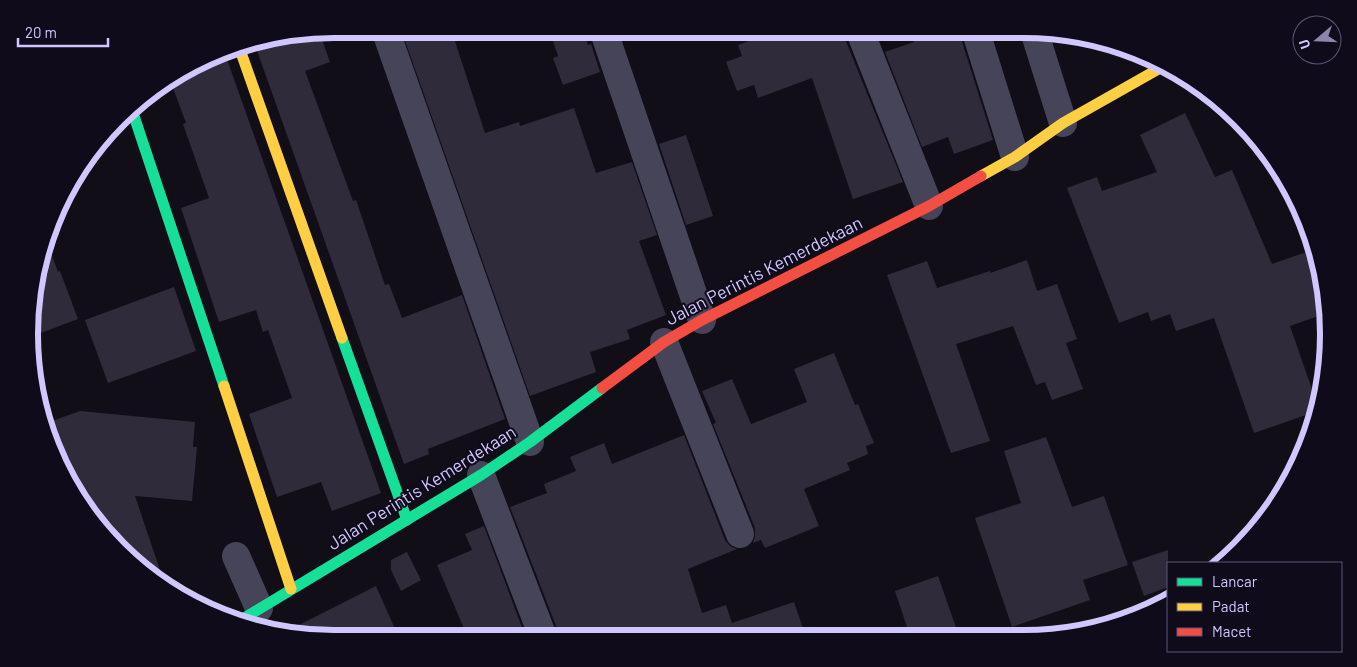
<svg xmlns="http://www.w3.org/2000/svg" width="1357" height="667" viewBox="0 0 1357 667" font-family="Barlow,sans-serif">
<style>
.building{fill:#2f2b3b}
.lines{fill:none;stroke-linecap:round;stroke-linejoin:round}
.street{stroke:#464459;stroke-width:28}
.fast{stroke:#16e098;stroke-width:11}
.slow{stroke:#ffcf43;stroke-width:11}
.jam{stroke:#f24e42;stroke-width:11}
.labels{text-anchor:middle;stroke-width:4;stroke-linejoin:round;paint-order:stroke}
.street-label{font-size:18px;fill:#cfc7fd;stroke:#0f0b1b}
.rim{fill:none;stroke:#cfc7fd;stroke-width:6}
</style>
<rect width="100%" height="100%" fill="#110e18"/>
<g class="building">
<path d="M401,29h50l34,104 34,-11 1,4 54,-18 22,65 36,-11 25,73 -18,6 27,74 -39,15 3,9 -40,13 6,20 -66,24z"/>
<path d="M549,29h34l5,16 3,-1 9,28 -37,13 -10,-27 5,-2z"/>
<path d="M781,29h60l62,153 -50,17 -41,-121 -54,20 -4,-13 -17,6 -11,-29 16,-6 -4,-11z"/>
<path d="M909,29h49l35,111 -39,14 -6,-17 -26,10 -37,-95 29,-10z"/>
<path d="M319,31l11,31 -25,9 48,130 3,-1 29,85 4,-1 13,34 60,-23 43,124 -77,30 1,5 -25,10 -149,-419 14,-6z"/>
<path d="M224,51l157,442 -49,18 -11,-29 -44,15 -28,-83 43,-16 -24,-68 -5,2 -7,-22 -37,12 -38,-114 28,-10 -26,-74 3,-1 -16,-43z"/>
<path d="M1185,113l30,64 17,-7 40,94 40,-14 12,64 -34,12 25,72 -3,15 -58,20 -40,-115 -38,13 -6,-17 -19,7 -3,-9 -29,11 -52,-135 30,-11 5,14 55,-19 -17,-37z"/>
<path d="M686,135l27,81 -27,9 -27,-81z"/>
<path d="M47,242l11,30 2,-1 18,48 -45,17 2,-62z"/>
<path d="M1027,260l10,31 20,-7 20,55 -11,4 17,46 -31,11 -7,-18 -9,3 -23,-59 -57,18 34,97 -39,12 -64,-178 40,-14 10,27 53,-17v2z"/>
<path d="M174,287l22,64 -88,32 -23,-63z"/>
<path d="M834,353l21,52 3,-1 16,39 -8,3 2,8 -21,9 3,7 -46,19 15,37 -54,22 -4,-8 -8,3 2,-7v-8l-42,-104 3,-1 -14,-32 30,-12 19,45 56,-22 -13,-33z"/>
<path d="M80,411l115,11 -2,25h4l-5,54 -57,-5 28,83 -45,-30 -52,-72 -17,-55z"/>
<path d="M684,435l41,105 5,6 7,3 -49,20 14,44 24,-8 6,18 62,-21 12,35h-248v-6l-48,-124 37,-14 -3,-9 32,-13 -6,-14 34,-14 8,21z"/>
<path d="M1046,437l26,70 32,-11 24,69 -45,15 7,20 -78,27 -37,-109 46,-15 -17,-52z"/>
<path d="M484,526l42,112h-58l-31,-73 35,-15 -7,-16z"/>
<path d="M1168,550v37l-24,9 -12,-34z"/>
<path d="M407,552l14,28 -20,11 -10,-21v-10z"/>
<path d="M938,576l21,60h-49l-15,-45z"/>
<path d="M376,586l23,52h-66l-44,-8z"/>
</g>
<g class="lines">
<g class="street">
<path d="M385,29l145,413"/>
<path d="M603,29l99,291"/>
<path d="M859,29l70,177"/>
<path d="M975,29l40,128"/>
<path d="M1034,31l29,92"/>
<path d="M664,342l76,192"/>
<path d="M481,475l62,162"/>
<path d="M236,556l23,52"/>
</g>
<g class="fast">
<path d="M132,110l92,276"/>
<path d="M342,338l65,182"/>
<path d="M241,620l240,-145 49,-33 72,-54"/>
</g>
<g class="slow">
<path d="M238,44l104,294"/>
<path d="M981,176l34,-19 48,-34 99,-56"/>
<path d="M224,386l67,203"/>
</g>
<path class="jam" d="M602,388l62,-46 38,-22 227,-114 52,-30"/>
</g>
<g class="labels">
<g class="street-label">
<text transform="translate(764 271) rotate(-27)" y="6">Jalan Perintis Kemerdekaan</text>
<text transform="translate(422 488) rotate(-32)" y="6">Jalan Perintis Kemerdekaan</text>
</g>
</g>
<path d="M0 0H1357V667H0ZM334 38H1024A296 296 0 0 1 1320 334V334A296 296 0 0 1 1024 630H334A296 296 0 0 1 38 334V334A296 296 0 0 1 334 38Z" fill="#0f0b1b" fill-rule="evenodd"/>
<path class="rim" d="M334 38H1024A296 296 0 0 1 1320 334V334A296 296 0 0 1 1024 630H334A296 296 0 0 1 38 334V334A296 296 0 0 1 334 38Z"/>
<rect x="1167" y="562" width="175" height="90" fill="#0f0b1b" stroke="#5c5675"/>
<rect x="1177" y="578" width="25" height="8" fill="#16e098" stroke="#5c5675"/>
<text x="1212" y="587" font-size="15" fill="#cfc7fd">Lancar</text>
<rect x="1177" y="603" width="25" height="8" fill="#ffcf43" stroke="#5c5675"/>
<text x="1212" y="612" font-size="15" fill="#cfc7fd">Padat</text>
<rect x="1177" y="628" width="25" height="8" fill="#f24e42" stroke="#5c5675"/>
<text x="1212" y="637" font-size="15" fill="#cfc7fd">Macet</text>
<g transform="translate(1317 40) rotate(251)"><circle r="24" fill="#0f0b1b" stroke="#5c5675"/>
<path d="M0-4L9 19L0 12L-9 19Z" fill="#8c86ad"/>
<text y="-8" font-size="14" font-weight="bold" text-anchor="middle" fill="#cfc7fd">U</text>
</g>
<path d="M18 38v8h90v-8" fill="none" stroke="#cfc7fd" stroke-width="2.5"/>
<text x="25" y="38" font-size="15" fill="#cfc7fd" stroke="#0f0b1b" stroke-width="4" paint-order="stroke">20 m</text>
</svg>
